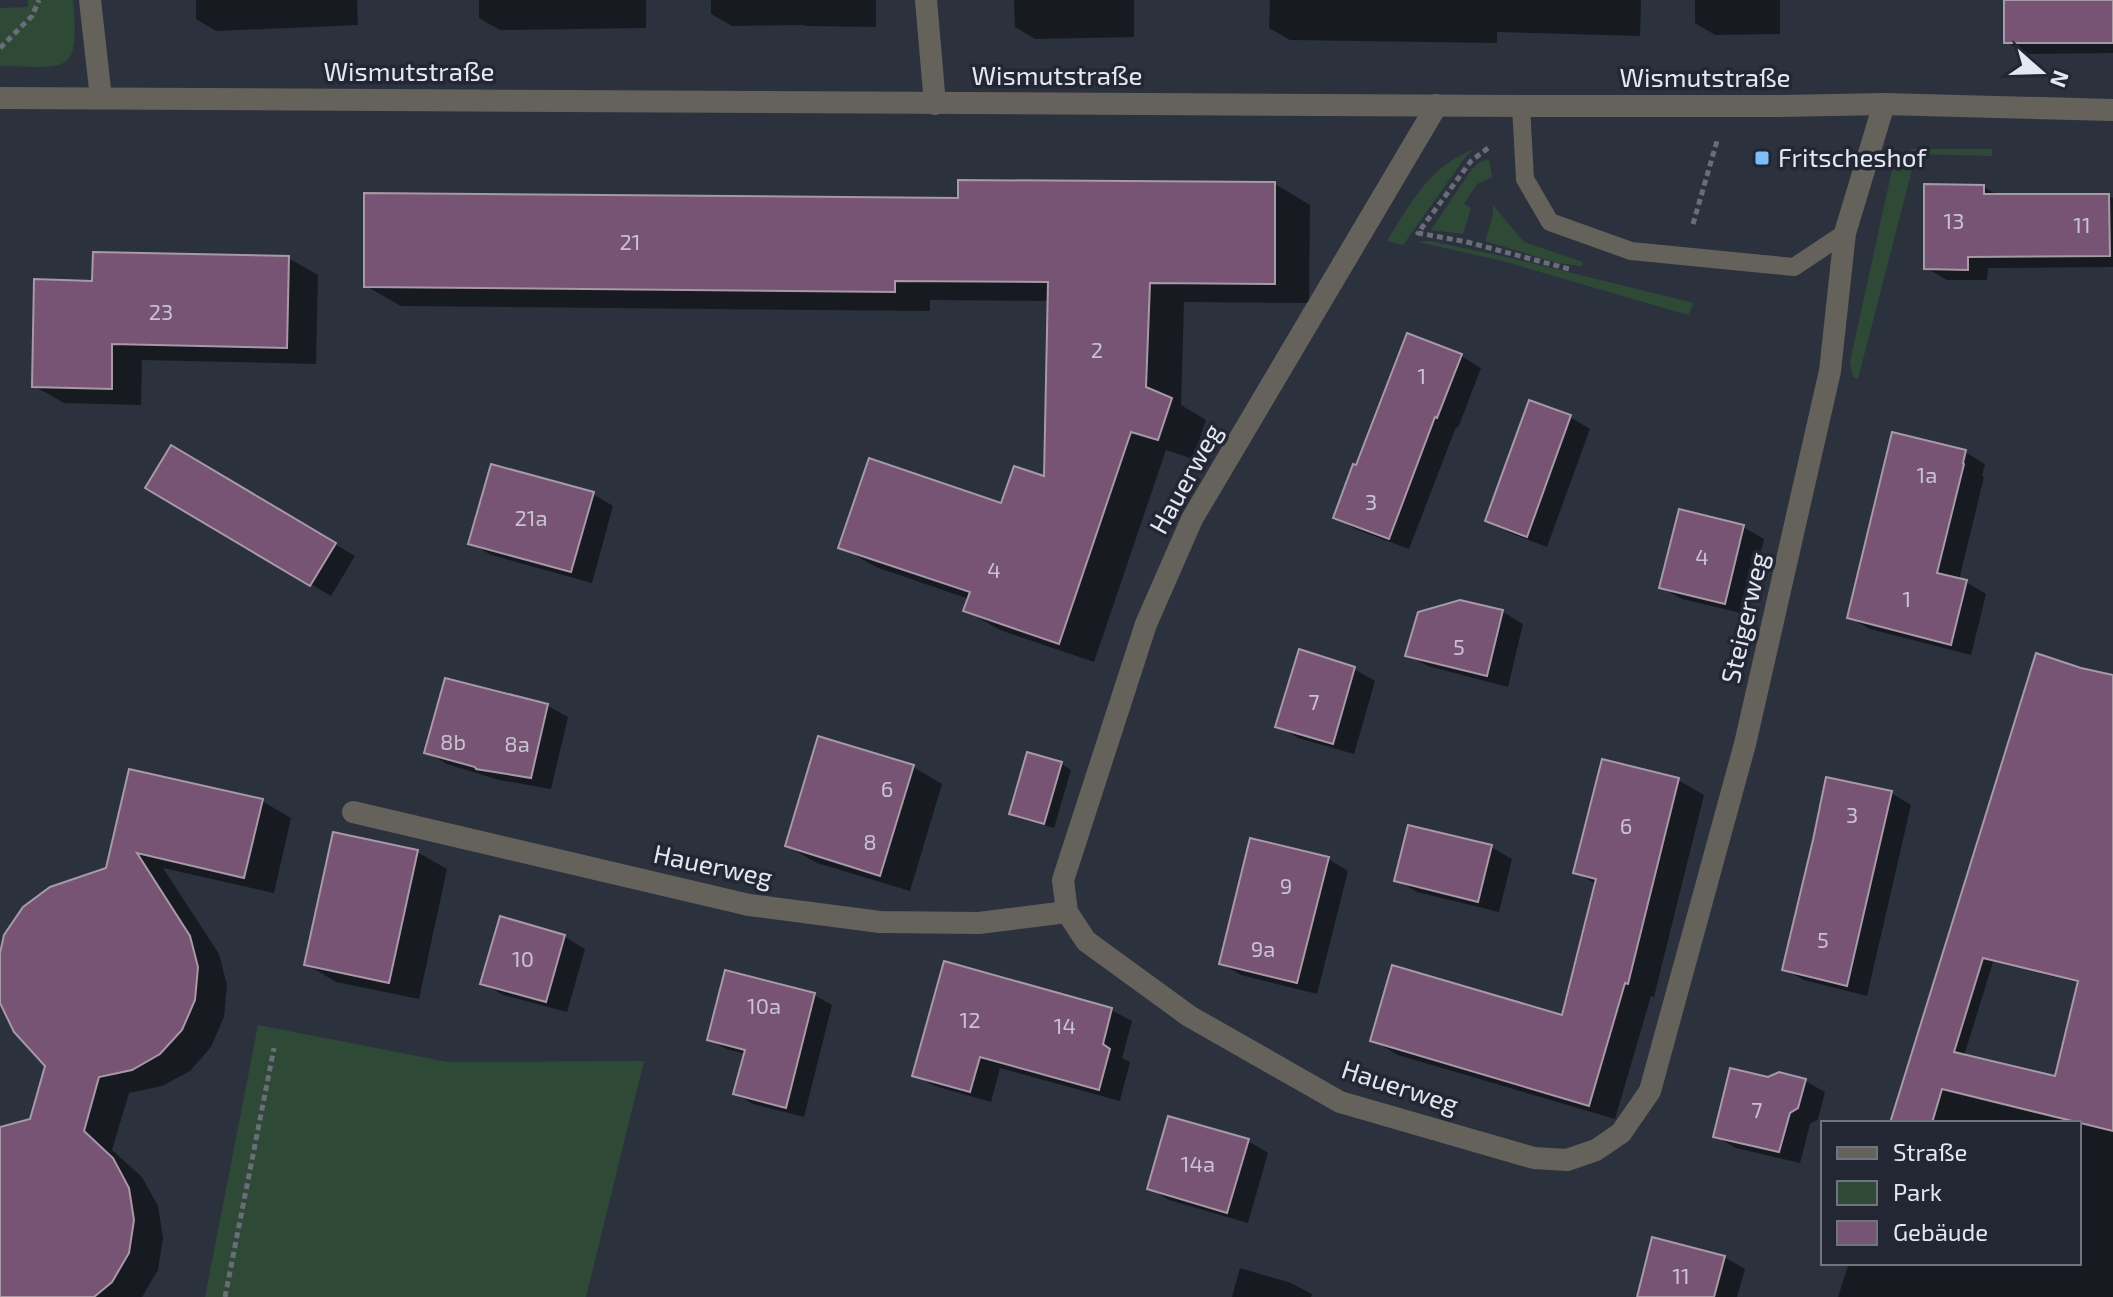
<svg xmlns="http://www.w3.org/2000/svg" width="2113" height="1297" viewBox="0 0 2113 1297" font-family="'Exo 2',sans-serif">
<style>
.green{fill:#2e4a37}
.shadow{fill:#0007;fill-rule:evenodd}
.building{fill:#775474;stroke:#a799a5;stroke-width:2;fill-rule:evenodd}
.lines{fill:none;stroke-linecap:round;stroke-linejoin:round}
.path{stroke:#696d79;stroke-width:5;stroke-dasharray:6 4;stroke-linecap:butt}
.service{stroke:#65625c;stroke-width:18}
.minor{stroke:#65625c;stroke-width:22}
.poi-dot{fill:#7dbef9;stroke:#222733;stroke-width:3}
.labels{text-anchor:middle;stroke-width:7;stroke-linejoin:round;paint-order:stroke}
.number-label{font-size:22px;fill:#c9c2d1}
.street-label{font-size:26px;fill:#e4e7f0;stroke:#222733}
.poi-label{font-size:26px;fill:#e4e7f0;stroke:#222733;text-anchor:start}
</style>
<rect width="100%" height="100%" fill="#2c313e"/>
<g class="green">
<path d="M28,0h45c7,77 -5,67 -73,66v-58l28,-1z"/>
<path d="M1475,149l-8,6 -64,90 -16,-4c23,-37 44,-77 88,-92z"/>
<path d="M1912,149h80v7l-76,-2 -58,225 -5,-2 -3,-15 43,-197 7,-11z"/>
<path d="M1489,159l3,18 -15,7 -13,20 7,4 -8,26 -32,-4 41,-61 8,-7z"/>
<path d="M1493,205l31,37 59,20 -1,4 -25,-3 -72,-22 8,-26z"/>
<path d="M1430,241l81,17 183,45 -6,12 -185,-54 -85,-19z"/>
<path d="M258,1025l190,37 196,-1 -58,236h-381z"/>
</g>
<g class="shadow">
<path d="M196,0h161l1,25 -142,6 -20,-12z"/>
<path d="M479,0h167v28l-146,2 -21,-12z"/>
<path d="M711,0h165v27l-70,-1 -3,-1 -71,1 -21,-12z"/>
<path d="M1014,0h120v37l-99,2 -20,-12z"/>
<path d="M1270,0h371l-1,36 -143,-4v11l-207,-3 -21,-12z"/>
<path d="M1695,0h85v34l-65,1 -20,-12z"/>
<path d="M2006,0h107v53l-86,1 -21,-12z"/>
<path d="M1275,184l35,21 -1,98 -125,-1 -3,103 25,15 -13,39 -27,-9 -72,212 -94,-32 -35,-20 4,-11 -93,-32 -35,-20 162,-42 43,-26 3,-178 -119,-1v11l-529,-5 -35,-20 594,-86z"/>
<path d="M1984,187l15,9h110l4,2v69l-125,1 -1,12h-40l-21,-12z"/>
<path d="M288,258l30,17 -2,89 -174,-4 -1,45 -77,-2 -30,-17 59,-103z"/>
<path d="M1461,356l20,12 -23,60 -2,-1 -47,122 -54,-20 -20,-12 22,-50z"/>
<path d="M1570,417l20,12 -43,118 -39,-15 -21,-11z"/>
<path d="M171,448l184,108 -24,40 -183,-108z"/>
<path d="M1965,452l20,12 -3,12 2,1 -25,103 7,2 20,12 -15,61 -101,-26 -20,-11z"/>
<path d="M593,494l20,12 -21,77 -101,-28 -20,-12z"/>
<path d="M1743,527l21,12 -19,75 -63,-15 -21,-12z"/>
<path d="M1460,602l43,10 20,12 -15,63 -80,-21 -20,-11z"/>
<path d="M1354,669l21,12 -21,73 -56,-16 -20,-12z"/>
<path d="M2113,677v620h-275l11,-34h230v-140h-187zM1993,962l87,21 -23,95 -93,-22z"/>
<path d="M446,680l102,26 20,11 -17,72 -52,-9 -52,-16 -20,-12z"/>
<path d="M1029,755l33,9 9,6 -17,58 -33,-9 -10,-6z"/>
<path d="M913,767l29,17 -32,107 -93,-28 -30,-17z"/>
<path d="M130,771l132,30 29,17 -17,75 -111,-25 56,86 8,31 -3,32 -13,30 -21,24 -28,15 -33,7 -17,57 30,27 16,29 5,32 -5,32 -16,27h-142v-168l32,-8 15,-56 -47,-77v-26l108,-93z"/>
<path d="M1678,780l26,15 -50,202 -3,-1 -36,123 -217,-64 -26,-15 192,-22 33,-133 -21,-13z"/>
<path d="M1891,793l20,12 -44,191 -63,-16 -20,-11z"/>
<path d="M1491,847l21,12 -13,53 -82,-20 -20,-12z"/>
<path d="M417,852l30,17 -28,130 -83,-17 -30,-18z"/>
<path d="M1328,859l20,12 -31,123 -76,-19 -20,-12z"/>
<path d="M501,919l64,18 20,12 -18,63 -64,-17 -20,-12z"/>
<path d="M814,995l18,10 -28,112 -51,-13 -17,-10 10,-40 -20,-5 -17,-10z"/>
<path d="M1111,1010l21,11 -10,37 8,4 -10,39 -120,-33 -9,34 -56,-16 -21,-11z"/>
<path d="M1768,1079l37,2 20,11 -7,27 -8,5 -10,39 -64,-15 -21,-12z"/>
<path d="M1248,1141l20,12 -20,70 -79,-23 -20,-12z"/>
<path d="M1724,1257l21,12 -8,28h-98z"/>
<path d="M1240,1268l51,15 21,11 -1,3h-79z"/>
</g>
<g class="building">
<rect x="2004" y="0" width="109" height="43"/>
<path d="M958,180l317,2v102l-125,-1 -4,104 26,11 -14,42 -27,-8 -72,212 -96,-33 7,-19 -132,-44 31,-90 132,45 13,-37 30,10 4,-194 -153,-1v11l-531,-5v-94l594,5z"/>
<path d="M1924,184l60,1v9h125l1,62 -142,1v13l-44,-1z"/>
<path d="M93,252l196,4 -2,92 -175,-4v45l-80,-2 2,-108 58,2z"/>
<path d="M1407,333l55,21 -25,64 -2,-1 -46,122 -56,-21 20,-54 3,1z"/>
<path d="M1529,400l42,15 -44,122 -42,-16z"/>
<path d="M1892,432l74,18 -3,13 1,1 -27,109 30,7 -16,65 -104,-27z"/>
<path d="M171,445l165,98 -26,43 -165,-98z"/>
<path d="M491,464l103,28 -23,80 -103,-28z"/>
<path d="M1679,509l65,16 -19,79 -66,-16z"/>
<path d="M1460,600l43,10 -16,66 -82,-20 13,-44z"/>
<path d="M1299,649l56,18 -22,77 -58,-17z"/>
<path d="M2036,653l45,15 32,7v456l-171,-42 -10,34h-42zM1983,958l95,23 -23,95 -101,-24z"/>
<path d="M445,678l103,26 -17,74 -55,-9 -1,-2 -51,-14z"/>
<path d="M818,736l96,29 -34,111 -95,-30z"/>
<path d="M1027,752l35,10 -18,62 -35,-10z"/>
<path d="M1602,759l77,19 -51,206 -3,-1 -36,123 -219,-65 22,-76 170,50 34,-136 -23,-6z"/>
<path d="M129,769l134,30 -19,79 -107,-25 53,83 8,31 -3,33 -13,30 -22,24 -28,16 -33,7 -15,54 29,27 16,30 5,32 -5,33 -17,29 -18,15h-94v-170l30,-8 15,-53 -31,-34 -14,-29v-50l4,-18 19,-28 27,-20 56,-19z"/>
<path d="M1826,777l66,14 -45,195 -65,-16 31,-130z"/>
<path d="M1408,825l84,20 -14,57 -84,-21z"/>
<path d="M333,832l85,18 -29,133 -85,-18z"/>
<path d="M1250,838l79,19 -32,126 -78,-19z"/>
<path d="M500,916l65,19 -19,67 -66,-18z"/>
<path d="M944,961l168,47 -9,36 7,5 -11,41 -119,-33 -10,35 -58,-16z"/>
<path d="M725,970l90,23 -29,115 -53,-14 12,-44 -38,-10z"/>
<path d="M1730,1068l38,9 11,-5 27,7 -8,29 -8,5 -11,39 -66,-15z"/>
<path d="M1168,1116l81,23 -22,74 -80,-24z"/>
<path d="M1652,1237l73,19 -11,41h-77z"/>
</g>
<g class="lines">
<g class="path">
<path d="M0,48l32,-32 7,-16"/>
<path d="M1488,148l-17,13 -53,72 49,9 102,27"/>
<path d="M1693,224l24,-83"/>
<path d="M225,1297l49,-249"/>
</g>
<path class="service" d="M1521,106l4,73 25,43 81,29 163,16 51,-34"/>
<g class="minor">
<path d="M90,0l11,98"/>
<path d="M926,0l9,104"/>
<path d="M0,98l1521,8h260l103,-2 229,6"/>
<path d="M1437,105l-245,414 -46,105 -83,256 4,32 19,29 103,75 151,86 194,56 33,2 29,-10 25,-17 29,-42 95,-347 85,-373 15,-138 39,-129"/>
<path d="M353,812l396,93 131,17 99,1 88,-11"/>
</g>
</g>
<rect class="poi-dot" x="1754" y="150" width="16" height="16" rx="4"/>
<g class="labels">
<g class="number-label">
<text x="1954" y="229">13</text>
<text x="2082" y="233">11</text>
<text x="630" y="250">21</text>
<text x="161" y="320">23</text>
<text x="1097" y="358">2</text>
<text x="1422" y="384">1</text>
<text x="1927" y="483">1a</text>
<text x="1371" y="510">3</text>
<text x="531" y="526">21a</text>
<text x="1702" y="565">4</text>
<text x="994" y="578">4</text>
<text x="1907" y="607">1</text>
<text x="1459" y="655">5</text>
<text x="1314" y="710">7</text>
<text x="453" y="750">8b</text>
<text x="517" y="752">8a</text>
<text x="887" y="797">6</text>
<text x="1852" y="823">3</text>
<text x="1626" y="834">6</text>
<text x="870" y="850">8</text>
<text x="1286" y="894">9</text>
<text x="1823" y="948">5</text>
<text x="1263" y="957">9a</text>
<text x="523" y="967">10</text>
<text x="764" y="1014">10a</text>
<text x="970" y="1028">12</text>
<text x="1065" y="1034">14</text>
<text x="1757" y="1118">7</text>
<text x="1198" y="1172">14a</text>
<text x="1681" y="1284">11</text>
</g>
<g class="street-label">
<text x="409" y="81">Wismutstraße</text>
<text x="1057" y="85">Wismutstraße</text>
<text x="1705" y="87">Wismutstraße</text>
<text transform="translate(1186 479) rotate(-61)" y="9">Hauerweg</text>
<text transform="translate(1745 618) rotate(-77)" y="9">Steigerweg</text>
<text transform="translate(713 866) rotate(12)" y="9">Hauerweg</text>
<text transform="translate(1400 1087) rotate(18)" y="9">Hauerweg</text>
</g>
<g class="poi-label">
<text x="1778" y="167">Fritscheshof</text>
</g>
</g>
<rect x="1821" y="1121" width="260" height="144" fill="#222733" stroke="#70747f" stroke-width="2"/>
<rect x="1837" y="1147" width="40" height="12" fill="#65625c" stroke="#70747f" stroke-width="2"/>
<text x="1893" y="1161" font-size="24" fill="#e4e7f0">Straße</text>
<rect x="1837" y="1181" width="40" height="24" fill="#2e4a37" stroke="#70747f" stroke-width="2"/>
<text x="1893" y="1201" font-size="24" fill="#e4e7f0">Park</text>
<rect x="1837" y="1221" width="40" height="24" fill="#775474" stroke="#70747f" stroke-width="2"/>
<text x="1893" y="1241" font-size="24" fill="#e4e7f0">Gebäude</text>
<g transform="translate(2041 72) rotate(110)" stroke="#222733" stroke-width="6" paint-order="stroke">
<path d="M0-6L14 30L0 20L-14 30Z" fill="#e4e7f0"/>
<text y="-12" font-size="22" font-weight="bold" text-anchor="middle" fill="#e4e7f0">N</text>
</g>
</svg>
